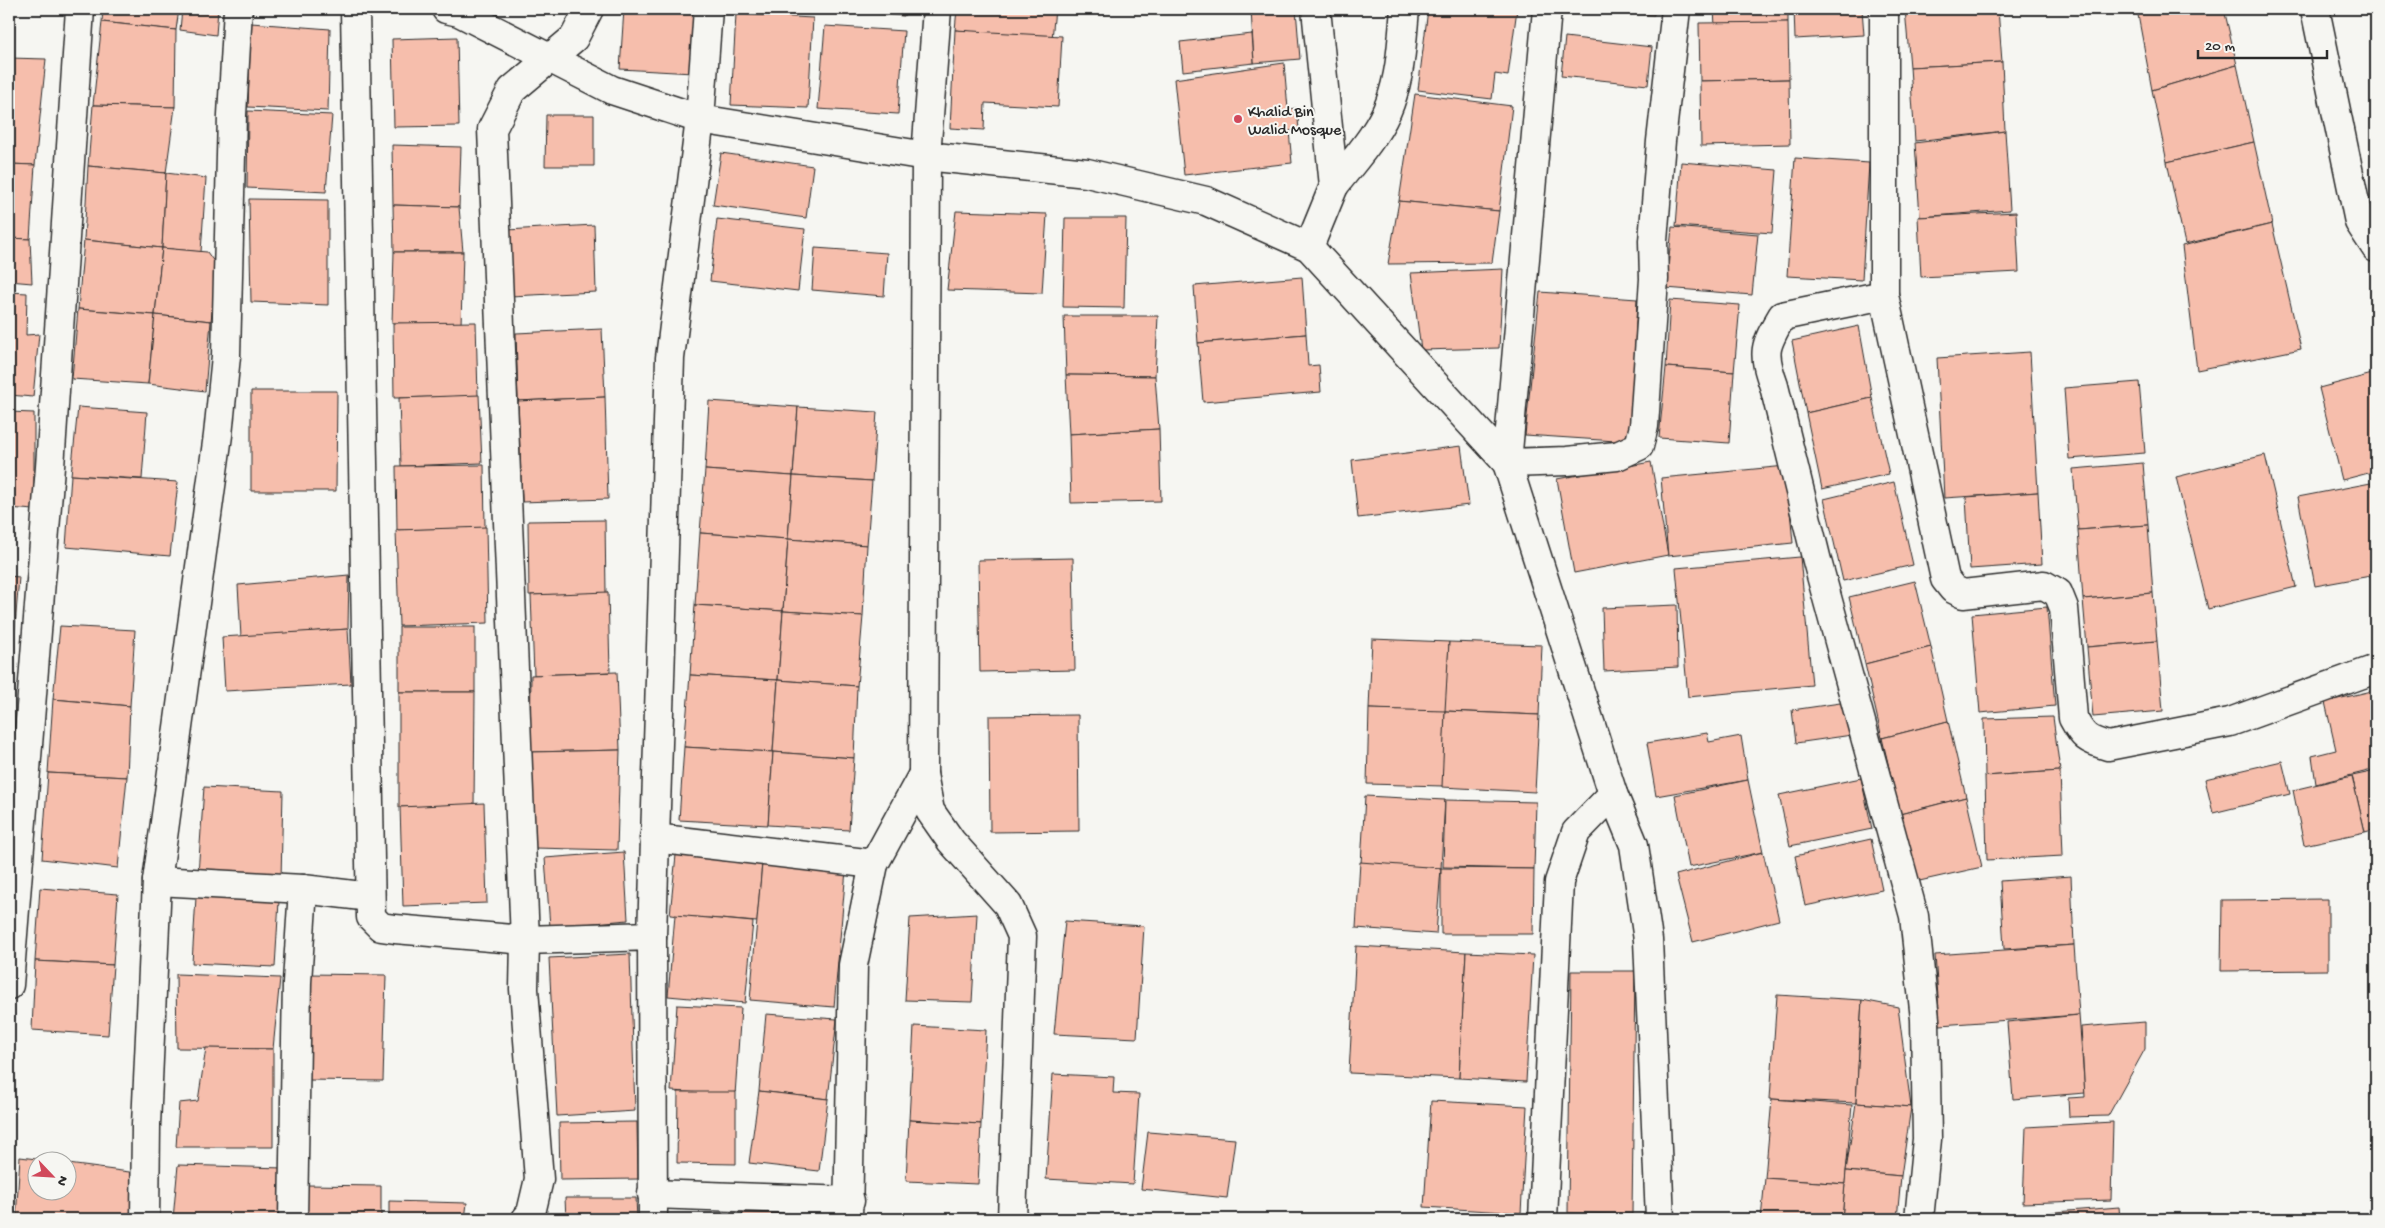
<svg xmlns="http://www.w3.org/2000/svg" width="2385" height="1228" viewBox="0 0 2385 1228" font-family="'Gochi Hand',sans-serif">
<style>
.building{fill:#f6beac;stroke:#2b2b2b}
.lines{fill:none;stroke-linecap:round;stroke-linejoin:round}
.street-casing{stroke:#2b2b2b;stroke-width:31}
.street{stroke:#f6f6f2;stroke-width:28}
.poi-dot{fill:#d1495b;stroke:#f6f6f2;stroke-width:2}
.labels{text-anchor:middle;stroke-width:4;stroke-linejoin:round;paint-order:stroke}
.poi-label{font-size:16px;fill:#2b2b2b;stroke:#f6f6f2;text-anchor:start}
</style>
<rect width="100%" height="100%" fill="#f6f6f2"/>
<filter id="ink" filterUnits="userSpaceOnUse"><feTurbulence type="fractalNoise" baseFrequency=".02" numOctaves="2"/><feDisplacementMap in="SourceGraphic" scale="10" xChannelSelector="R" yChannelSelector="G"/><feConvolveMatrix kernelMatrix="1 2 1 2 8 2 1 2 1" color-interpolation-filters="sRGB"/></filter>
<g filter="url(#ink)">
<g class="building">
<path d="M103,9h76l-3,21 -74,-8z"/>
<path d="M182,9h36l-2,26 -36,-5z"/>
<path d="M624,9h73l-4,64 -73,-4z"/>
<path d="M828,9h77l-1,7z"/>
<path d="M957,9h98l-3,30 -97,-9z"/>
<path d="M1251,9h45l4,50 -46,4z"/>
<path d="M1428,9h89l-9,67 -13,-2 -3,25 -74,-9z"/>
<path d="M1583,9h71v6z"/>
<path d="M1714,9h74v13l-73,4z"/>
<path d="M1794,9h68l2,26 -69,4z"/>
<path d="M1905,9h93l4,53 -92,5z"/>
<path d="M2168,9h56l13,56 -85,25 -14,-75z"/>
<path d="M2376,10v52l-6,-51z"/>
<path d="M736,14l77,4 -5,90 -77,-3z"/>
<path d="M102,22l74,8 -1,77 -82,-2z"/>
<path d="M1788,22l1,57 -89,2 -1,-58z"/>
<path d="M251,23l79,6 -2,82 -80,-4z"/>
<path d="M825,26l79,5 -6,83 -80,-5z"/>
<path d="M955,30l107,6 -4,71 -73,-4 -1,27 -34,-2z"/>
<path d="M1252,34l2,29 -71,8 -3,-29z"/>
<path d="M457,37l2,89 -65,1 -2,-88z"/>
<path d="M1565,37l87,10 -4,38 -87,-9z"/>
<path d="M9,58l37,1 -11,106 -26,-1z"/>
<path d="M2002,62l3,69 -90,10 -5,-74z"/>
<path d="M1284,63l4,46 9,-1 2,22 -10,1 3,32 -108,12 -10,-96z"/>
<path d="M2237,65l17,77 -87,20 -15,-72z"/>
<path d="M1789,79l1,65 -89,2 -1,-65z"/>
<path d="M1415,94l97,12 -13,105 -100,-10z"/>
<path d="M93,105l82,2 -9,66 -78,-7z"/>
<path d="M248,111l84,4 -6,77 -79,-4z"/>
<path d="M546,115h48v51h-49z"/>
<path d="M2005,131l5,79 -90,7 -5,-74z"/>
<path d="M2254,142l18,82 -87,20 -18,-82z"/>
<path d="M392,145l69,2 -2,60 -66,-2z"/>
<path d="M721,153l92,13 -7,52 -93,-13z"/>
<path d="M1795,158l74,5 -7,117 -75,-4z"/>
<path d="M1681,162l96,8 -5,63 -96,-7z"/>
<path d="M9,164l26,1 -5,74 -21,-1z"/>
<path d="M88,166l78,7 -4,75 -78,-8z"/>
<path d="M166,173l40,5 -5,74 -39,-4z"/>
<path d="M249,199l79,1v105l-77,-3z"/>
<path d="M1399,201l100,10 -7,52 -104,1z"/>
<path d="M393,205l66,2 4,45h-69z"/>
<path d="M956,211l91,3 -5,79 -95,-3z"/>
<path d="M2016,212l3,60 -98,5 -3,-60z"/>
<path d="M1065,218h61l-2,90 -61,-1z"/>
<path d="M717,219l88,10 -7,62 -88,-10z"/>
<path d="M2272,224l29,125 -104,21 -15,-124z"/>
<path d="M594,225l2,67 -86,4 -3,-66z"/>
<path d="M1672,227l86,7 -6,61 -86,-7z"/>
<path d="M9,238l21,1 2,44 -23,-2z"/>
<path d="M84,240l78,8 -7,67 -77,-6z"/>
<path d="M162,248l45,4 10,14 -6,55 -56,-6z"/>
<path d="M815,248l72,5 -3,43 -72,-6z"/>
<path d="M394,252h69l-2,73 -69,-2z"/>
<path d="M1503,269l-4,79 -78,2 -10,-77z"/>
<path d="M1302,277l4,57 -108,9 -4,-57z"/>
<path d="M9,292l18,1 -1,42 13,-1 -6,63 -24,-2z"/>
<path d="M1540,292l97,7 -6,143 -106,-7z"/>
<path d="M1670,300l70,5 -6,67 -68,-5z"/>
<path d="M78,309l77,6 -7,69 -76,-5z"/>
<path d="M155,315l56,6 -6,70 -57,-7z"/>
<path d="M1064,316h94l-3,60 -89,-1z"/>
<path d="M476,322l2,74 -84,2 -1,-75z"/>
<path d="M1859,326l13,72 -66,15 -14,-72z"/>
<path d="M602,329l3,68 -87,4 -2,-68z"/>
<path d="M1306,334l2,32 11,-1 2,27 -118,10 -5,-59z"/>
<path d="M2030,352l8,140 -94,6 -7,-140z"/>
<path d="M1666,367l68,5 -5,71 -70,-5z"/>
<path d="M2376,373v98l-34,9 -23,-92z"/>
<path d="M1066,375l89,1 4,53 -90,5z"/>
<path d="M2139,382l6,71 -76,6 -5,-71z"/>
<path d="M251,391h86l-1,100h-85z"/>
<path d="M479,395l3,68 -81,3 -2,-68z"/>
<path d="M605,397l3,102 -86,3 -4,-101z"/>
<path d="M1872,398l17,76 -67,15 -16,-76z"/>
<path d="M709,401l89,6 -5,69 -88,-6z"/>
<path d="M78,407l69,5 -5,67 -71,-4z"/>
<path d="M798,407l79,5 -5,69 -79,-5z"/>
<path d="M9,412l25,1v97l-25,-2z"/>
<path d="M1159,429l2,72 -90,2 -2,-69z"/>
<path d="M1461,446l8,59 -111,13 -6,-58z"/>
<path d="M2265,455l31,132 -88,22 -32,-132z"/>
<path d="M1651,462l17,93 -94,18 -17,-94z"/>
<path d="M2143,463l5,62 -70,5 -5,-61z"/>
<path d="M484,465l1,63 -88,2 -1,-64z"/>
<path d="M1786,466l7,77 -125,13 -7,-78z"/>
<path d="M705,470l88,6 -5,63 -88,-6z"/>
<path d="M71,475l107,7 -8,74 -104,-9z"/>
<path d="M793,476l79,5 -5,64 -79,-6z"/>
<path d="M1894,482l19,83 -70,16 -19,-82z"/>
<path d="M2376,482v93l-61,11 -17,-89z"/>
<path d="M2038,492l4,72 -72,5 -4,-72z"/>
<path d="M605,520l1,74 -77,1 -1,-74z"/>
<path d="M2148,525l5,68 -70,6 -5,-69z"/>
<path d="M486,527l2,96 -89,3 -3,-96z"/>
<path d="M700,533l88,6 -5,72 -88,-6z"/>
<path d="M788,539l79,6 -4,71 -80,-5z"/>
<path d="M1800,557l12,128 -124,12 -12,-129z"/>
<path d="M1073,558l2,112 -95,2 -2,-112z"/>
<path d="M349,575l-1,54 -107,8 -3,-52z"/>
<path d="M9,576l10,1 -10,124z"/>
<path d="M1915,581l16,66 -66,17 -16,-67z"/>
<path d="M608,592l2,80 -76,3 -3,-80z"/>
<path d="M2153,593l4,48 -70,6 -4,-48z"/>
<path d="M695,605l88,6 -5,69 -88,-5z"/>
<path d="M1677,605l1,62 -74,4 -2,-63z"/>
<path d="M2047,607l8,99 -75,7 -8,-99z"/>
<path d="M783,611l80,5 -6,70 -79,-6z"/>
<path d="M60,626l75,4 -5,76 -77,-7z"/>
<rect x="399" y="627" width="76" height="65"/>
<path d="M348,629l3,55 -126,7 -3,-54z"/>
<path d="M1372,639l77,3 -3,70 -77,-3z"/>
<path d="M2157,641l6,70 -70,6 -6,-70z"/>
<path d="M1449,642l93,3 -3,70 -94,-4z"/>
<path d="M1931,647l17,74 -66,17 -17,-74z"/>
<path d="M617,672l3,78 -90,2 1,-77z"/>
<path d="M690,675l88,5 -5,72 -89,-5z"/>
<path d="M778,680l79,6 -3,72 -81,-6z"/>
<path d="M2376,690v79l-60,15 -4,-28 24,-6 -11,-48z"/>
<path d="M399,692h76l-1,114 -75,1z"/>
<path d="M53,699l77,7 -3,71 -79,-4z"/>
<path d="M1847,702l5,33 -56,8 -4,-33z"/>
<path d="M1369,709l76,2 -2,75 -76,-2z"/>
<path d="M1445,711l94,4 -4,77 -93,-5z"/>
<path d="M1078,715l1,116 -89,1 -1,-116z"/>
<path d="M2053,717l7,54 -75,5 -1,-57z"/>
<path d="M1948,721l18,76 -66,17 -18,-76z"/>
<path d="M1707,733l2,9 32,-6 7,44 -92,16 -9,-53z"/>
<path d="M684,747l89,5 -5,73 -89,-5z"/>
<path d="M620,750l-3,100 -82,-2 -5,-96z"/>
<path d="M773,752l81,6 -5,72 -81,-5z"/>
<path d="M2282,761l8,33 -77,19 -8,-34z"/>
<path d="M2060,771l3,85 -76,4 -2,-84z"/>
<path d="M2376,771v58l-11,3 -13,-56z"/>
<path d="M48,773l79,4 -9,91 -76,-9z"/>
<path d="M2352,776l13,56 -61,13 -11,-55z"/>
<path d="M1861,778l11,51 -82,17 -11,-51z"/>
<path d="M1748,780l15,72 -74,15 -14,-72z"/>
<path d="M204,787l79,4 -2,88 -83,-5z"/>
<path d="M1365,796l80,4 -4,68 -80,-4z"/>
<path d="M1966,797l16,70 -67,15 -15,-68z"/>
<path d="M1445,800l91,2 -2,67 -91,-2z"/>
<path d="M484,803l3,100 -84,3 -3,-99z"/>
<path d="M1871,839l11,51 -77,16 -10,-50z"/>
<path d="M624,852l4,68 -78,7 -5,-69z"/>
<path d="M1763,852l16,68 -86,22 -17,-67z"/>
<path d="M676,855l86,8 -5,59 -87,-7z"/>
<path d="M1360,862l81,6 -5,66 -80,-6z"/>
<path d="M762,863l84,7 -12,137 -84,-7z"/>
<path d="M1441,868l93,1 -1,65h-92z"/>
<path d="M2071,876l3,69 -70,4 -4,-68z"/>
<path d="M40,888l78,6 -5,71 -78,-4z"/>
<path d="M196,897l83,4 -4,66 -83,-4z"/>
<path d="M2328,899v71l-107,1 1,-71z"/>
<path d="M977,914l-5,88 -67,-2 5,-82z"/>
<path d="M675,915l78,7 -8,81 -77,-7z"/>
<path d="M1065,921l79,5 -7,112 -83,-4z"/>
<path d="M2074,945l5,70 -139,10 -5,-70z"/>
<path d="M1356,946l110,6 -7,126 -110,-5z"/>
<path d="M1466,952l67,3 -7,127 -67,-4z"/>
<path d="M630,954l5,157 -78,5 -8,-158z"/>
<path d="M35,961l78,4 -5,70 -76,-5z"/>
<path d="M1571,971h64l-3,243 -64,-1z"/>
<path d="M176,974l104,4 -7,71 -96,-1z"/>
<path d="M308,974l78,1 -3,106 -76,-1z"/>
<path d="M1777,995l85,5 -6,103 -86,-4z"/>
<path d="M1862,1000l36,7 13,100 -55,-4z"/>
<path d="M677,1005l64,3 -6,87 -64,-4z"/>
<path d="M766,1014l71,5 -9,80 -69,-8z"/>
<path d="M2079,1015l6,78 -72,6 -6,-77z"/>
<path d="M2145,1022v27l-37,67 -39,1 -1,-19 17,-1 -4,-70z"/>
<path d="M914,1026l72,4 -5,94 -72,-4z"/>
<path d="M206,1048l67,1v98h-97l3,-44 19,-2z"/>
<path d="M1053,1074l61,3 -1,16 26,1 -6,90 -87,-5z"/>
<path d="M759,1091l69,8 -9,72 -70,-8z"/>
<path d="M678,1092h58v72l-59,-1z"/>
<path d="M1772,1099l80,6 -7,79 -80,-6z"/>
<path d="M1431,1101l96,5 -6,107 -97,-6z"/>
<path d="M1856,1103l55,4 -10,69 -55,-5z"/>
<path d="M909,1120l72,4 -3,60 -72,-3z"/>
<path d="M637,1122l1,57 -78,1 -1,-57z"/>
<path d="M2113,1122l-2,78 -88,3 3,-76z"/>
<path d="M1148,1132l87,7 -8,59 -86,-9z"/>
<path d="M20,1157l25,3h-7v30h30v-26l69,9 -5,46h-116z"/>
<path d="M178,1165l105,3 -4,51h-106z"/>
<path d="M1846,1171l55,5 -4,43h-55z"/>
<path d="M1765,1178l80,6 -3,35h-81z"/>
<path d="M306,1185l75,1v33h-76z"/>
<path d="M565,1198h71l1,21h-71z"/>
<path d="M389,1201l78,2 -2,16h-76z"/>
<path d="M744,1205l79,4 -1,10h-80z"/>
<path d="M2119,1207l1,12h-90v-5z"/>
<rect x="1945" y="1217" width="77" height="2"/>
</g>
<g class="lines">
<g class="street-casing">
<g id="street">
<path d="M355,9l16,908 10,10 14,2 130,11 127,-4 1,283"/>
<path d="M446,9l13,3 153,78 88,29 226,37 161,17 119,28 103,46 198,216 60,-2 50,-5 22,-10 5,-20 10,-147 -1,-38 8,-100 15,-132"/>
<path d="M937,9l-11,147 -3,618 7,37 21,30 57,64 14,31 -10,283"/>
<path d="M1547,9l-40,454 106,331 21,51 14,95 12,279"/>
<path d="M1884,9v286l61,284 8,10 10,5 81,-9 14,8 6,15 9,110c10,19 14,22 35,28l122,-24 146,-53"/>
<path d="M2315,9l44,213 17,26"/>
<path d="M1334,186c19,-25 45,-52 56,-83 11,-30 12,-62 15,-94"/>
<path d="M1309,247l25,-61 -18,-177"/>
<path d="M1884,295l-102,21c-18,31 -20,36 -8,70l43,175 97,355 11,103 2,120 -8,80"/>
<path d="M654,838l220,26"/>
<path d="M157,881l146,8 67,8"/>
<path d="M652,936l18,-578 30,-239 8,-110"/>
<path d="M9,985l41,-518 30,-458"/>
<path d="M652,1194l198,7"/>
<path d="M145,1219l1,-94 11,-244 61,-446 8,-79 6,-241 6,-106"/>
<path d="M293,1219l4,-237 6,-93"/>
<path d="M526,1219l5,-6 8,-34 -15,-190 1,-49 -33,-811 20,-39 62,-52 15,-29"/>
<path d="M848,1219l5,-254 21,-101 49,-90"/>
<path d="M1543,1219l16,-337 17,-50 37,-38"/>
</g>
</g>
<use href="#street" class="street"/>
</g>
</g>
<circle class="poi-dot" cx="1238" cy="119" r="5"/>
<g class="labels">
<g class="poi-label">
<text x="1248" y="116">Khalid Bin<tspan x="1248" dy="18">Walid Mosque</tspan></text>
</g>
</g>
<rect width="2385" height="1228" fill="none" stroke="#f6f6f2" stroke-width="30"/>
<rect x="15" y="15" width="2355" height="1198" fill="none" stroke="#2b2b2b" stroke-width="2" filter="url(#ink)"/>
<g transform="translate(52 1176) rotate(115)"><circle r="24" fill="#f6f6f2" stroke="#a5a5a2"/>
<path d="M0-4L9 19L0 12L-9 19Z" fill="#d1495b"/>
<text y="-8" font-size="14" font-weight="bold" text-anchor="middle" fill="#2b2b2b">N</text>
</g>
<path d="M2198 50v8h129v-8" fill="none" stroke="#2b2b2b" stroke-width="2.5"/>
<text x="2205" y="50" font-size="15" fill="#2b2b2b" stroke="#f6f6f2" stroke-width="4" paint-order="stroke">20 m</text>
</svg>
